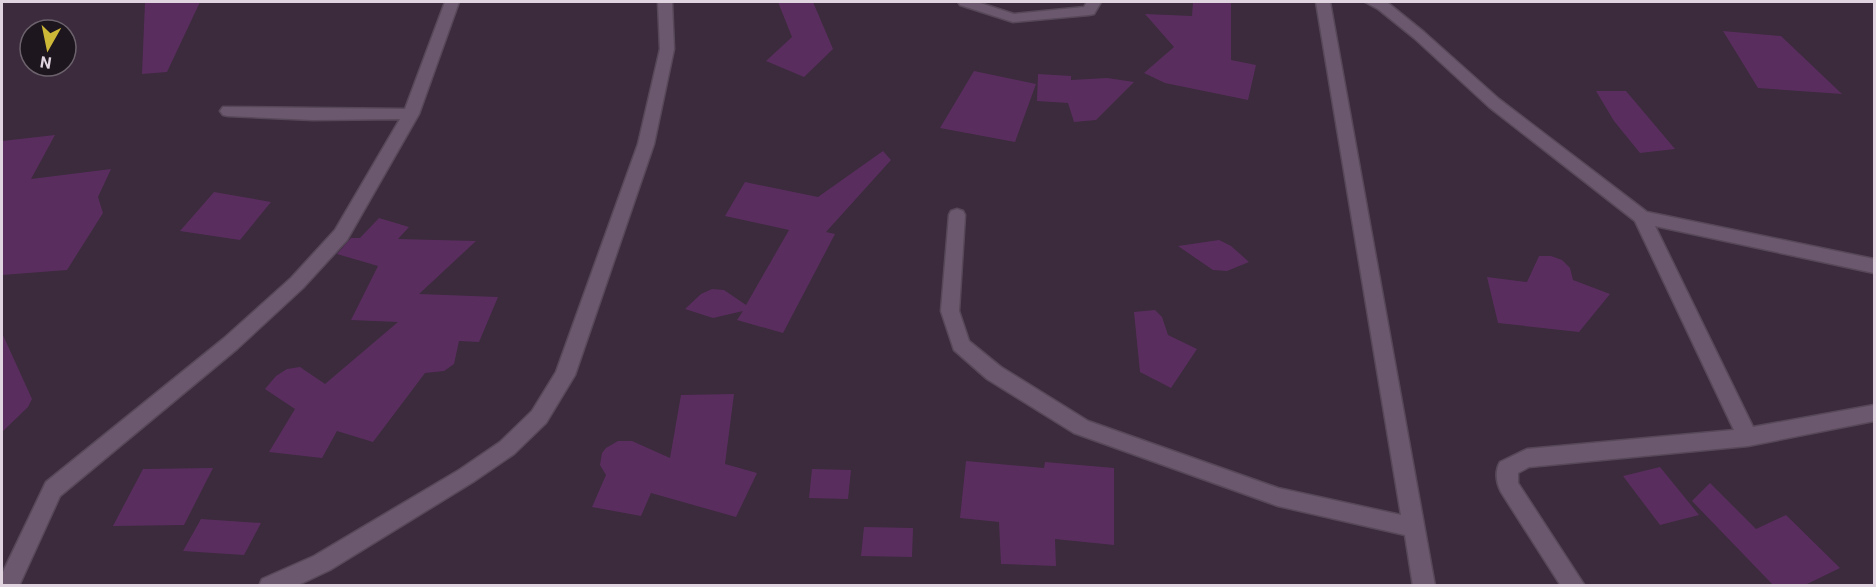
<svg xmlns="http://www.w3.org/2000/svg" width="1876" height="587" viewBox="0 0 1876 587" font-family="Roboto,sans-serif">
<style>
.building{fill:#592e5e}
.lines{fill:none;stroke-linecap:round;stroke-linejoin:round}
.minor-casing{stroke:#574859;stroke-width:3}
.minor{fill:#6c586e;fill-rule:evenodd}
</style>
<rect width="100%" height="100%" fill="#3c2a3d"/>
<g class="building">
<path d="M145,2h55l-33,70 -25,2z"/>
<path d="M778,2h35l20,47 -29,28 -38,-16 26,-24z"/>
<path d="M1193,2h38v58l25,5 -8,35 -83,-17 -21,-10 30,-26 -29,-33 47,2z"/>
<path d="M1723,31l58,5 61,58 -84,-6z"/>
<path d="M974,71l62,13 -21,58 -75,-14z"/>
<path d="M1038,74l33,2v4l36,-2 27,4 -38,38 -22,2 -6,-19 -31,-2z"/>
<path d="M1596,91h30l49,58 -35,4 -26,-32z"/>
<path d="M55,135l-24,44 80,-10 -13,28 5,16 -36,57 -65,5v-134z"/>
<path d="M883,151l8,9 -65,72 9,2 -52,99 -46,-13 6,-9 -30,7 -28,-9 16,-15 11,-5 12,1 22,15 43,-75 -64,-14 20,-34 73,15z"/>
<path d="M214,192l57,10 -31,38 -60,-9z"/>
<path d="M379,218l30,9 -11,12 78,2 -57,53 79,3 -19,45 -20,-1 -5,23 -10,7 -19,2 -52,69 -36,-11 -15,27 -53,-6 26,-43 -30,-20 11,-13 11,-7 13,-2 25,17 73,-62 -47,-2 27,-54 -41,-12 14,-16h9z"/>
<path d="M1219,240l12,6 18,16 -22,9 -14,-1 -35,-24z"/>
<path d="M1539,256h12l11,4 8,8 3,12 37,14 -31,38 -81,-9 -11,-46 40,5z"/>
<path d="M1155,310l7,7 6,18 29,14 -26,39 -31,-16 -6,-60z"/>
<path d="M2,333l30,66 -4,8 -26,25z"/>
<path d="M734,394l-9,70 32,9 -21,44 -85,-24 -10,23 -49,-9 14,-32 -6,-10 2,-12 4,-5 12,-7h14l38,17 11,-63z"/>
<path d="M966,461l78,7 1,-6 69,6v77l-59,-6 1,27 -55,-2 -2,-42 -39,-4z"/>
<path d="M1660,467l39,48 -39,10 -37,-49z"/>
<path d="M213,468l-29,57 -71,1 30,-57z"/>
<path d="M812,469l39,1 -3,29 -39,-1z"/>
<path d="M1710,483l46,46 30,-14 54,53 -35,17h-32l-81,-84z"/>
<path d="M201,519l60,4 -17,32 -61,-4z"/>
<path d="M864,527l49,1 -1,29 -51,-1z"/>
</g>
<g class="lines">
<g class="minor-casing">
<g id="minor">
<path d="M445,2h14l-40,112 -72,126 -44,48 -66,61 -177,147 -41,90h-17v-12l44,-92 177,-143 68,-61 44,-48 65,-111 -87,1 -85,-4 -5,-1 -3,-4 3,-4 182,2z"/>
<path d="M658,2h14l2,47 -20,95 -79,231 -29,48 -32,31 -41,28 -143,88 -34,16h-37l3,-7 52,-23 145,-86 41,-28 32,-31 24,-39 82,-228 22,-95z"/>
<path d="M958,2h19l37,12 70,-7 3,-5h14l-7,12 -5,1 -76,7 -53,-17z"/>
<path d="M1316,2h14l105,584h-22l-8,-51 -127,-29 -204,-73 -87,-54 -33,-29 -13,-39 8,-96 2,-4 6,-2 6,2 2,4 -6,96 10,30 32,26 87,54 190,67 123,27z"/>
<path d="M1365,2l23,1 36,29 75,67 148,113 227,47v14l-219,-47 98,201 121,-22v16l-126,25 -219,21 -11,6v10l67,103h-24l-60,-94c-5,-10 -6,-21 -1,-30l27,-13 207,-19 -99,-209 -146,-114 -75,-69 -36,-29z"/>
</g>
</g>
<use href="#minor" class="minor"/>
</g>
<rect width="1876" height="587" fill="none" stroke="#dfd4e0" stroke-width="6"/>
<g transform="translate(48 48) rotate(189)"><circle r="28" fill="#1e161f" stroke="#6b626c" stroke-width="1.5"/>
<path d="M0-4.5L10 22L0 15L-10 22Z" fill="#ceb837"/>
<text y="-9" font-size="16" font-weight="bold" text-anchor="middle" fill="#dfd4e0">N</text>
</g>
</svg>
